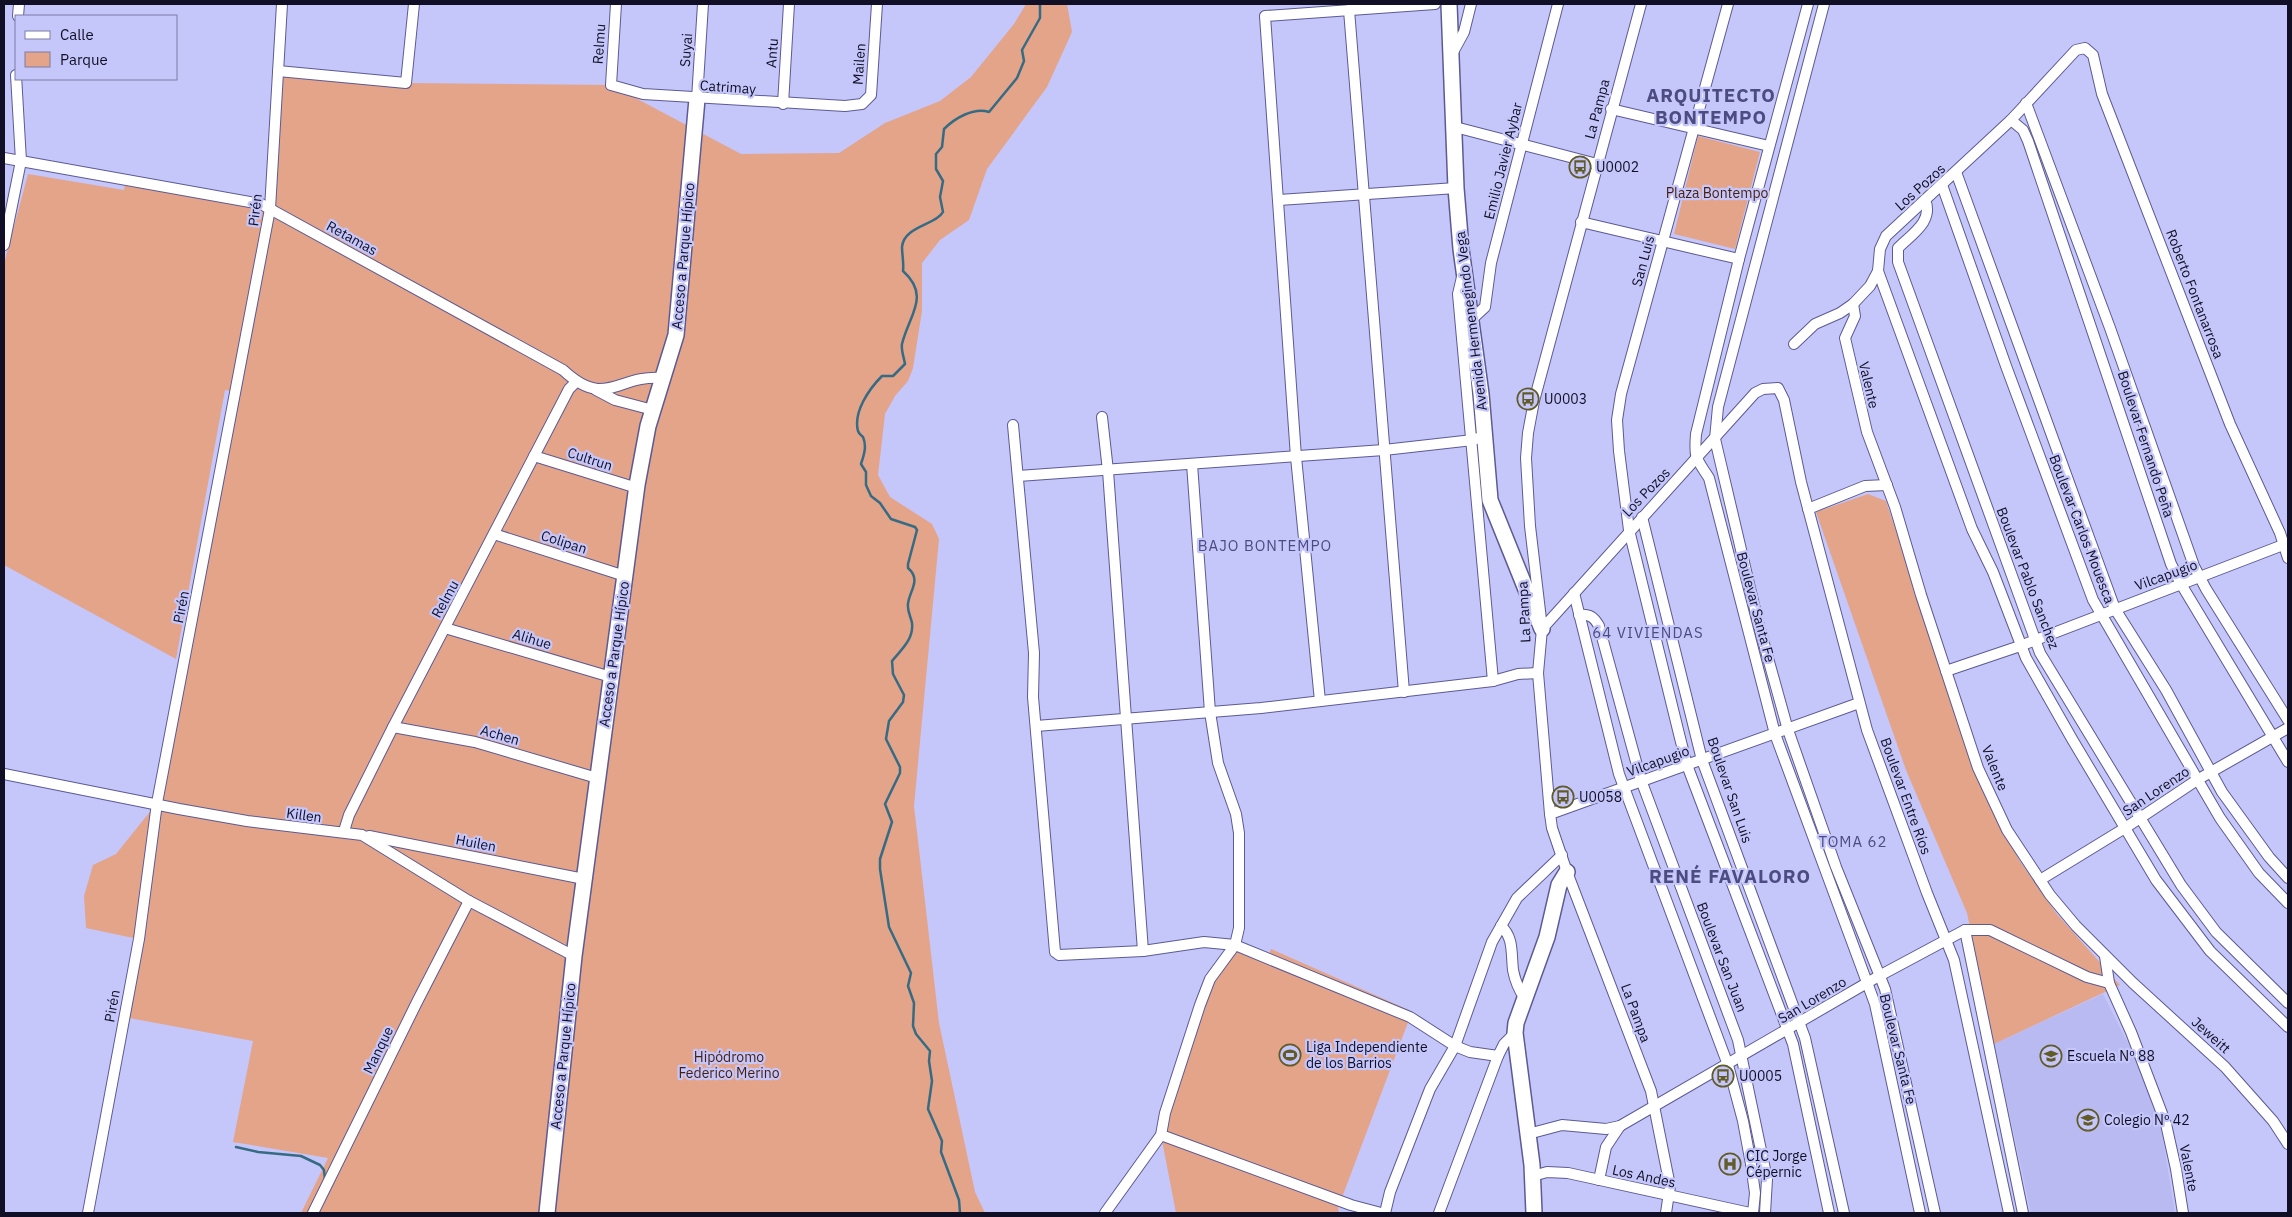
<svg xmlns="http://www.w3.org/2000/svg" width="2292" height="1217" viewBox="0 0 2292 1217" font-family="'IBM Plex Sans',sans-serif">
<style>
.built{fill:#babaf3}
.green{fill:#e3a48a}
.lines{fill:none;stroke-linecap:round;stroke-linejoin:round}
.stream{stroke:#366b84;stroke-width:2.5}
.street-casing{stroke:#5c5a93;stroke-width:12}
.secondary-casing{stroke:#5c5a93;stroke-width:18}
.street{stroke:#fff;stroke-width:10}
.secondary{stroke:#fff;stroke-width:15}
.labels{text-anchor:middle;stroke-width:4.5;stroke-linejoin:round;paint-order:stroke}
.street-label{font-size:14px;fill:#100f25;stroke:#c5c6fa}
.poi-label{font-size:14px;fill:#100f25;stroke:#c5c6fa;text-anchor:start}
.park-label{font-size:14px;fill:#471e0c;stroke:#c5c6fa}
.neighbourhood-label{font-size:15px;letter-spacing:1px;fill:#4c4b82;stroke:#c5c6fa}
.district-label{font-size:19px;font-weight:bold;letter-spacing:1px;fill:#4c4b82;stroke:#c5c6fa}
</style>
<rect width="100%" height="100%" fill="#c5c6fa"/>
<path class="built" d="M2103,994l34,67 25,72 13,80h-144l-37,-169z"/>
<g class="green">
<path d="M1026,4h41l5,28 -25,55 -60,82 -18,51 -29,20 -18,23v48l-9,57 -5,13 -13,15 -10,18 -7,61 12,22 42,27 7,15 -25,267 25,217 36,169 10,21h-684l27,-55 -95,-16 20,-101 -129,-24 14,-78 -52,-11 -2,-32 9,-31 23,-11 41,-51 80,-411 -12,-2 -49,269 -172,-94v-301l24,-90 96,16 2,-10 144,29 8,-138 128,12 205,2 130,69 98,-1 46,-30 55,-22 31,-24 43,-53z"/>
<path d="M1698,136l62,16 -25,97 -61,-15z"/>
<path d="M1868,494l18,7 87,265 46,94 37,53 64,72 -126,59 -27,-131 -61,-143 -90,-258z"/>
<path d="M1235,945l33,12 3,-8 138,61 -3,5 4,2 -72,191 1,5h-163l-15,-78 39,-130z"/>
</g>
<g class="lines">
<g class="stream">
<path d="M236,1147l22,5 43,4 19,9 4,5 1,10"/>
<path d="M960,1213l-1,-13 -18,-48 1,-11 -14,-32 4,-28 -3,-20 1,-10 -14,-17 -3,-8 1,-23 -6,-17 3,-13 -22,-46 -9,-58v-10l12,-37 -7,-18 15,-31v-6l-14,-28 3,-18 14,-19 1,-7 -11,-21 -1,-13c9,-11 22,-22 20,-38 -1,-6 -5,-12 -4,-19 1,-13 14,-24 0,-36v-4l9,-34 -2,-3 -24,-8 -11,-16 -9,-7 -5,-11v-13l-5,-8c3,-9 6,-18 2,-27 -2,-2 -4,-3 -5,-6 -5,-19 11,-42 24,-55h11l12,-12c-1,-6 -4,-14 -3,-20 7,-29 29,-48 1,-73 1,-8 -1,-17 -1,-24 2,-21 34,-22 41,-35l-3,-15 3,-16 -7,-12v-15l6,-7 2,-18c11,-11 30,-22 45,-17l28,-34 7,-17 -2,-11 18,-32v-14"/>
</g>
<g class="street-casing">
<g id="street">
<path d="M616,4l-5,81 32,9 202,12 17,-2 9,-9 6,-91"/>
<path d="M1641,4l-107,397 -6,32 -2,25 4,68 10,85 2,18 -4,44 12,141 2,14 15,44 84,219 19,95 -4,27"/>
<path d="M1728,4l-107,390 -4,26 2,31 10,79 51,208 7,27 106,279 36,169"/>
<path d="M1808,4l-69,255 -43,175c-2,25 0,24 13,44l66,256 100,270 45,209"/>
<path d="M1824,4l-106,403 -3,32 43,183 30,108 48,137 49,122 50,224"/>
<path d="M1349,10l55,682"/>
<path d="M18,16l1,-12"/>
<path d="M1452,54l12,-22 7,-28"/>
<path d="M278,71l128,12 8,-79"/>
<path d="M697,99l6,-95"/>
<path d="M2026,103l84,225 84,238 12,23 82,131"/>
<path d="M783,104l6,-100"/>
<path d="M1611,109l158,37"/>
<path d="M2011,120l12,10 5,11 143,423 10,20 107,178"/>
<path d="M1455,127l142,37"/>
<path d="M4,158l257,46 302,166c43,40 54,4 100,8"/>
<path d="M1956,172l159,437 51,81 56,102 47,65 19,21"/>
<path d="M1942,185l64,181 87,234 127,218 39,55 29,30"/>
<path d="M1279,200l177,-12"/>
<path d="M1925,200c9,21 -13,34 -27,48v14l142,391 141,232 35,47 72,71"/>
<path d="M1581,222l158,37"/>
<path d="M4,245l17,-84 -5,-86"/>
<path d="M1878,271l94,258 21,43 33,86 46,81 84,141 54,71 78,76"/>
<path d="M1462,277l-4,17 35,387"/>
<path d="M1853,304l2,12 -10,22 22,94 28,75 26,88 57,173 29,62 43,65 26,31 57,57 92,84 48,54 15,23"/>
<path d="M1471,320l14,-13 6,-44 67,-259"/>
<path d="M1794,344l21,-20 25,-11 13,-9 17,-18 8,-15 2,-22 6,-13 125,-116 65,-70 9,-2 8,7 9,39 128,330 50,109 8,25"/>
<path d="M596,390l19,10 38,10"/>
<path d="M1102,417l6,54 35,480"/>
<path d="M1013,425l21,228 -1,44 22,255 4,3 84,-4 61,-9 31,3 175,72 45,29 15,6 28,4"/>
<path d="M534,456l103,32"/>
<path d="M1018,476l366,-26 89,-10 11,-4"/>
<path d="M1808,509l57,-23 22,-1"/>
<path d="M1642,517l60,243 103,278 39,175"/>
<path d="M494,534l131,42"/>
<path d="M1574,593l45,181 109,291 15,56 8,43 4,29 -2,20"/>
<path d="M1579,615c11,-1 15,2 20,11l42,154 97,260 29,139 -2,34"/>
<path d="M445,628l166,49"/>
<path d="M1542,629l213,-236 8,-4 15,-1 6,12 17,82 66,248 60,163 27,67 55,253"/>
<path d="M1946,671l74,-25 263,-101"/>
<path d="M1320,701l-24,-244 -31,-441 170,-12"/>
<path d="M1036,726l225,-18 232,-27 25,-7 20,-1"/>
<path d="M393,727l82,15 122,36"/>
<path d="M4,774l175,35 68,12 115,14 107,66 105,55"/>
<path d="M1550,814l309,-111"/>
<path d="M344,831l5,-16 44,-88 176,-338 7,-7"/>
<path d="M369,836l215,43"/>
<path d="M2040,880l85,-52 72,-48 91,-52"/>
<path d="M1501,926c13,12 10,27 12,44 2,11 6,20 12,29"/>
<path d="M1965,930l58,283"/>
<path d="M2105,956l4,27 22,49 35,92 10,45 7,44"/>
<path d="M1528,1134l34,-9 44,4 14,-3 259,-150 86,-46h25l97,47 22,6"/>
<path d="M1161,1135l190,70 30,8"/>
<path d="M1533,1176l14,-4 21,1 182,40"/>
<path d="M1599,1180l7,-33 14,-21"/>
<path d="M88,1213l51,-274 18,-136 113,-594 12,-205"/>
<path d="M313,1213l104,-211 52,-101"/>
<path d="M1105,1213l56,-78 4,-22 35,-108 10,-26 25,-34 4,-17v-95l-3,-19 -18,-51 -8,-51 -18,-248"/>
<path d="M1385,1213l5,-21 40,-103 25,-43 37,-104 25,-44 45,-43"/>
<path d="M1439,1213l59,-157 6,-12 11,-11"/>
</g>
</g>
<g class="secondary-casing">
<g id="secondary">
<path d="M1449,4l7,184 5,61 20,145 9,106 52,129"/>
<path d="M547,1213l27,-257 63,-471 11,-59 28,-91 21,-236"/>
<path d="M1534,1213l-2,-48 -17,-132 1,-10 31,-86 12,-52 8,-13"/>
</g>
</g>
<use href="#street" class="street"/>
<use href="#secondary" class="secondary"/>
</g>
<defs>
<g id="bus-ring" transform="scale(1.125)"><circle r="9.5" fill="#c5c6fa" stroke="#615b28" stroke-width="1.5"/><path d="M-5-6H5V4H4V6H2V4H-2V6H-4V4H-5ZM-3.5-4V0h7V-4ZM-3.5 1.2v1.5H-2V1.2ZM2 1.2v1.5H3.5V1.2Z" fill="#615b28"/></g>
<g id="stadium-ring" transform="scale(1.125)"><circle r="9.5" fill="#c5c6fa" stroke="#615b28" stroke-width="1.5"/><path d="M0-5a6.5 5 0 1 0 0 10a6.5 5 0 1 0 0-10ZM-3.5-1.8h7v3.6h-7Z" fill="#615b28"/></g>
<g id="school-ring" transform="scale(1.125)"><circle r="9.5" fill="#c5c6fa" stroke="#615b28" stroke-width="1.5"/><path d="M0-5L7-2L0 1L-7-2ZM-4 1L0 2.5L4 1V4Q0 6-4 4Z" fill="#615b28"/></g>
<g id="hospital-ring" transform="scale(1.125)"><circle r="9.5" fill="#c5c6fa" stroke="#615b28" stroke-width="1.5"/><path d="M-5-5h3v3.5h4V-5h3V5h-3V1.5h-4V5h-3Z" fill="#615b28"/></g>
</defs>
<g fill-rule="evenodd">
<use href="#bus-ring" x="1580" y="167"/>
<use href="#bus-ring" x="1528" y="399"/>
<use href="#bus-ring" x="1563" y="797"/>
<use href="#stadium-ring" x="1290" y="1055"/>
<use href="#school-ring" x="2051" y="1056"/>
<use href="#bus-ring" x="1723" y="1076"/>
<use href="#school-ring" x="2088" y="1120"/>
<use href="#hospital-ring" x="1730" y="1164"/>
</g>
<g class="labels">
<g class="street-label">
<text transform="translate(599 44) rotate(-86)" y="5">Relmu</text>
<text transform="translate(686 50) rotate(-86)" y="5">Suyai</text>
<text transform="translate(772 53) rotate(-86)" y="5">Antu</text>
<text transform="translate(859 64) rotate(-86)" y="5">Mailen</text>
<text transform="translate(728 87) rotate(4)" y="5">Catrimay</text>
<text transform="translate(1597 109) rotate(-75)" y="5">La Pampa</text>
<text transform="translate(1503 161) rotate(-76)" y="5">Emilio Javier Aybar</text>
<text transform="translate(1920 187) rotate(-42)" y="5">Los Pozos</text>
<text transform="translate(255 210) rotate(-83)" y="5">Pirén</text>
<text transform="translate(352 238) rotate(29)" y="5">Retamas</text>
<text transform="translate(683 256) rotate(-85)" y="5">Acceso a Parque Hípico</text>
<text transform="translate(1643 261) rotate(-75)" y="5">San Luis</text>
<text transform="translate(2195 294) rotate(69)" y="5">Roberto Fontanarrosa</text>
<text transform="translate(1471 321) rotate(-97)" y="5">Avenida Hermenegindo Vega</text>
<text transform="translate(1869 385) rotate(77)" y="5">Valente</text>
<text transform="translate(2146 444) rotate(72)" y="5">Boulevar Fernando Peña</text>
<text transform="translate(590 459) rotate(18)" y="5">Cultrun</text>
<text transform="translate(1646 492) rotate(-46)" y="5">Los Pozos</text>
<text transform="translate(2082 529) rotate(69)" y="5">Boulevar Carlos Mouesca</text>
<text transform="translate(564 542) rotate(18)" y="5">Colipan</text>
<text transform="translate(2166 575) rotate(-20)" y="5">Vilcapugio</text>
<text transform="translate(2028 578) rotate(69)" y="5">Boulevar Pablo Sanchez</text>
<text transform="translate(445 599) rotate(-61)" y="5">Relmu</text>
<text transform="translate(181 607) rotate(-79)" y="5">Pirén</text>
<text transform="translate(1756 607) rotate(75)" y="5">Boulevar Santa Fe</text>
<text transform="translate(1524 612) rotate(-93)" y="5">La Pampa</text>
<text transform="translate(532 639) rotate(17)" y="5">Alihue</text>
<text transform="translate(614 654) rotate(-82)" y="5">Acceso a Parque Hípico</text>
<text transform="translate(500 735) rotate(16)" y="5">Achen</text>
<text transform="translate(1658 761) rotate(-20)" y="5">Vilcapugio</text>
<text transform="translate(1995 768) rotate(68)" y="5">Valente</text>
<text transform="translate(1730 790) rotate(71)" y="5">Boulevar San Luis</text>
<text transform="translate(2156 791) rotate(-34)" y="5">San Lorenzo</text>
<text transform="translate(1906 796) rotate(70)" y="5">Boulevar Entre Ríos</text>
<text transform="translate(304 815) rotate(8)" y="5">Killen</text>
<text transform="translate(476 843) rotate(11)" y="5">Huilen</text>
<text transform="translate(1722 957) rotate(69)" y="5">Boulevar San Juan</text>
<text transform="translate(1812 1000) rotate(-31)" y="5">San Lorenzo</text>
<text transform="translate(112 1006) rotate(-80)" y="5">Pirén</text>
<text transform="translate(1636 1013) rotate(70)" y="5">La Pampa</text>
<text transform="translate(2211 1035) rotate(42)" y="5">Jeweitt</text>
<text transform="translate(1898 1049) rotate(76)" y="5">Boulevar Santa Fe</text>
<text transform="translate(378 1050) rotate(-64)" y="5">Manque</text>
<text transform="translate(563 1056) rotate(-84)" y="5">Acceso a Parque Hípico</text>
<text transform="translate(2189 1168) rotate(79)" y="5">Valente</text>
<text transform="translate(1644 1176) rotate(12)" y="5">Los Andes</text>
</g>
<g class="poi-label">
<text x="1596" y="172">U0002</text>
<text x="1544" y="404">U0003</text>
<text x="1579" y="802">U0058</text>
<text x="1306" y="1052">Liga Independiente<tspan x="1306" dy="16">de los Barrios</tspan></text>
<text x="2067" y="1061">Escuela Nº 88</text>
<text x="1739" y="1081">U0005</text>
<text x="2104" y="1125">Colegio Nº 42</text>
<text x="1746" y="1161">CIC Jorge<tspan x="1746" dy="16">Cépernic</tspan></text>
</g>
<g class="park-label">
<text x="1717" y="198">Plaza Bontempo</text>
<text x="729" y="1062">Hipódromo<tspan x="729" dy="16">Federico Merino</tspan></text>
</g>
<g class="neighbourhood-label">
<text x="1265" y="551">BAJO BONTEMPO</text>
<text x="1648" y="638">64 VIVIENDAS</text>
<text x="1853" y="847">TOMA 62</text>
</g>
<g class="district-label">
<text x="1711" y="102">ARQUITECTO<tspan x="1711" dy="22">BONTEMPO</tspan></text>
<text x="1730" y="883">RENÉ FAVALORO</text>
</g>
</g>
<rect width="2292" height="1217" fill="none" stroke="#100f25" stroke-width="10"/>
<rect x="15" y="15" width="162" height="65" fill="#c5c6fa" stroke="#7d7da5"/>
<rect x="25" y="31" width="25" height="8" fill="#ffffff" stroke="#7d7da5"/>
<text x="60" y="40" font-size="15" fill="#100f25">Calle</text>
<rect x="25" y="52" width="25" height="15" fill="#e3a48a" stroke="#7d7da5"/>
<text x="60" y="65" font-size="15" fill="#100f25">Parque</text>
</svg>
